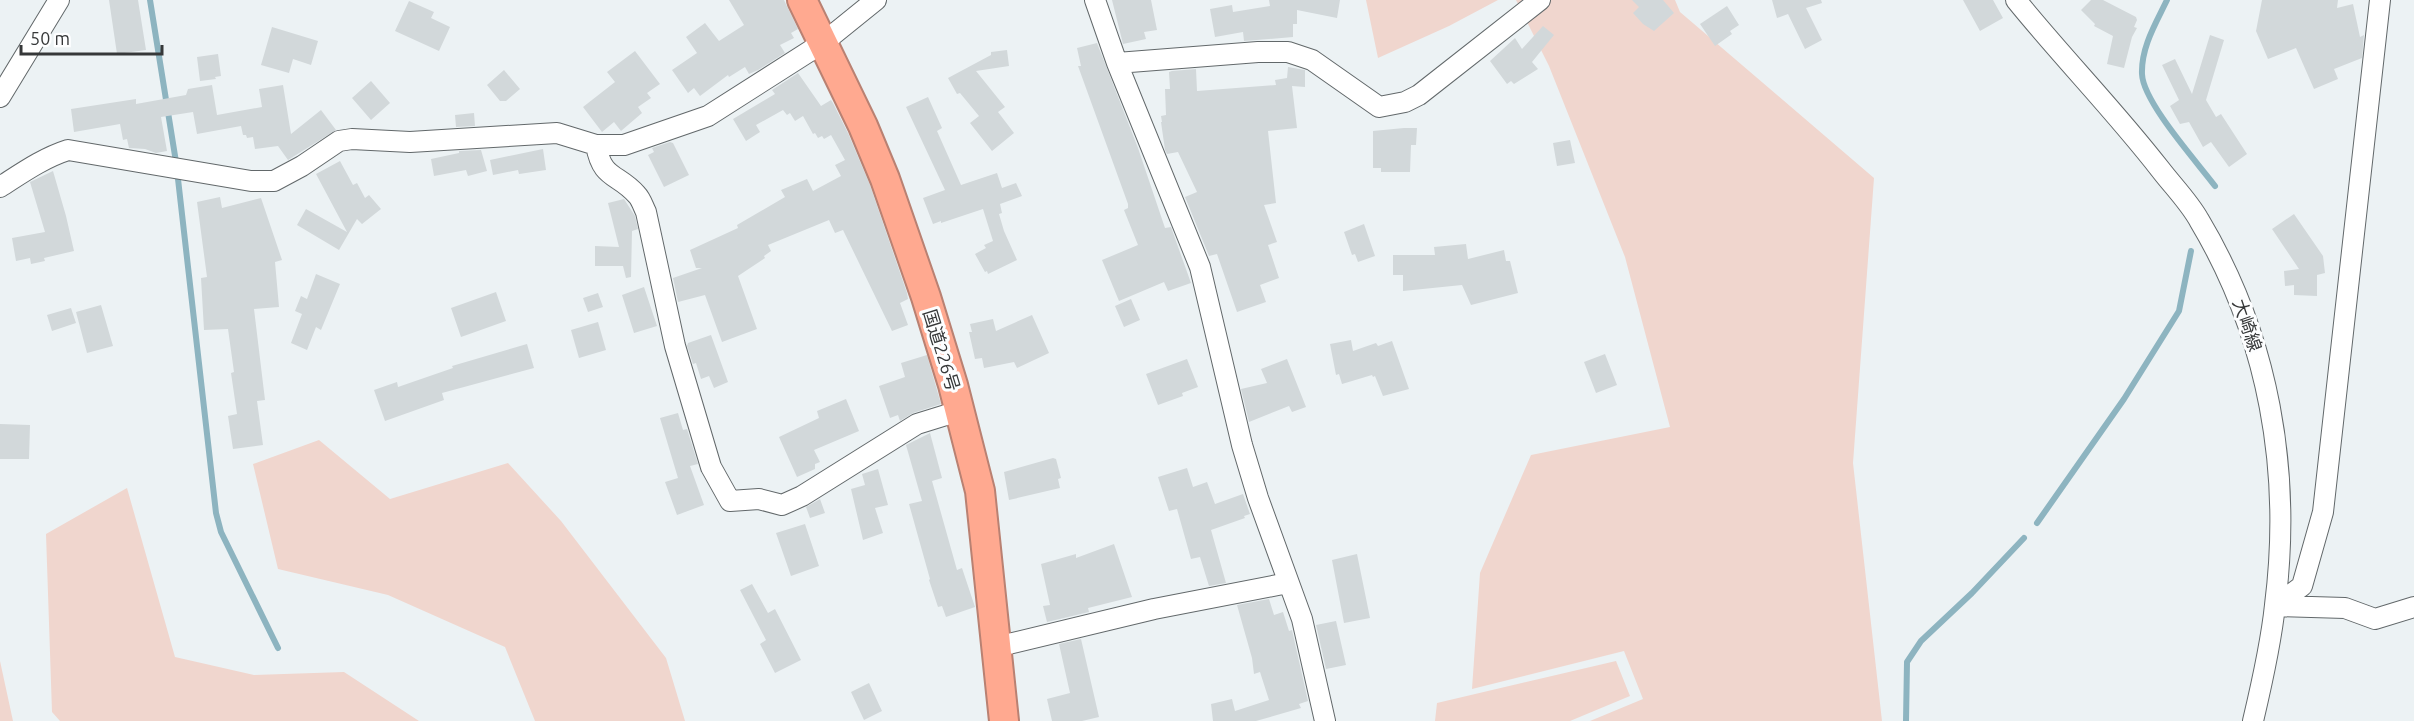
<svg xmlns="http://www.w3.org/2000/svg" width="2414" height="721" viewBox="0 0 2414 721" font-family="Ubuntu,'Noto Sans JP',sans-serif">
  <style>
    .green { fill: #f0d6ce }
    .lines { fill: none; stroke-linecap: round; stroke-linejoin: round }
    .stream { stroke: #8db4c0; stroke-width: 6 }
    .building { fill: #d2d8da }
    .minor-casing { stroke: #62686a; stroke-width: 22 }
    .highway-casing { stroke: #b98172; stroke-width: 32 }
    .minor { stroke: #fff; stroke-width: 20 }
    .highway { stroke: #ffa990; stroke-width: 28 }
    .labels { text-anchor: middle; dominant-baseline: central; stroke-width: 6; stroke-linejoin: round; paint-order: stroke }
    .street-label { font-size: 18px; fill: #363839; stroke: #fdfeff }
  </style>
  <rect width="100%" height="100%" fill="#ecf2f4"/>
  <path class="green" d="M1366 0H1498L1449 26 1378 58Z
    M1516 0H1675L1680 12 1874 178 1853 463 1882 721H1590L1643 699 1624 651 1472 689 1480 573 1531 455 1670 427 1625 257 1549 66Z
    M319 440 390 499 508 463 561 521 666 658 685 721H535L505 647 388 595 278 569 253 464Z
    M127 488 175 657 254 675 344 672 419 721H60L52 712 46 534Z
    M0 661 13 721H0Z
    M1616 661 1630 696 1570 721H1435L1437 703Z"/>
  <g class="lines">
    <path class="stream" d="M150 0 176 162
      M2167 0C2156 23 2141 47 2142 74 2143 102 2197 162 2215 186
      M178 179 216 513 221 532 278 648
      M2037 523 2124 399 2179 311 2191 251
      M1906 721 1907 662 1921 641 1972 593 2024 538"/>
  </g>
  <path class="building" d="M109 0H138L146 50 117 54Z
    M729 0H784L798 29 791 33 794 38 780 45 785 53 758 70 749 74 745 67 729 77 728 75 700 96 694 88 688 93 672 70 697 53 686 37 705 23 719 41 744 25Z
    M1112 0H1151L1157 30 1144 32 1146 39 1123 44Z
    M1269 0H1340L1337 18 1297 10V24H1293V37L1244 41 1243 32 1215 37 1210 9 1232 5 1233 12 1270 6Z
    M1632 0H1663L1674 13 1654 31 1643 24 1633 13 1639 7Z
    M1772 0H1821L1822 3 1806 8 1822 40 1805 49 1788 14 1777 18Z
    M1963 0H1993L2003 18 1980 31Z
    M2091 0H2103L2136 17 2137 20 2134 27 2137 28 2132 37 2124 68 2107 64 2113 36 2094 26 2095 24 2081 10Z
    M2262 0H2338L2337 8 2353 4 2360 37 2364 35 2362 58 2334 69 2338 79 2314 89 2296 48 2268 59 2256 31Z
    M409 1 434 12 431 18 450 27 439 51 395 31Z
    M1727 6 1739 25 1730 31 1732 34 1715 46 1700 24Z
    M1543 26 1554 35 1532 62 1538 69 1514 84 1511 81 1507 84 1490 61 1515 38 1522 49Z
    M272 27 318 41 311 65 293 59 289 73 261 65Z
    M2210 35 2224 40 2206 100 2216 117 2221 114 2247 154 2229 167 2211 142 2203 147 2189 122 2180 124 2170 106 2179 100 2162 65 2175 59 2192 94Z
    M1097 43 1138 148 1165 228 1171 227 1191 283 1168 291 1164 282 1119 301 1102 260 1138 245 1124 210 1128 208V204L1078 66H1081L1077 48Z
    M1007 50 1009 66 976 71 1005 107 998 112 1014 133 992 151 970 123 979 116 960 93 957 94 948 78 991 55V52Z
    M635 51 660 84 647 93 651 98 638 107 642 113 621 131 614 122 602 132 583 107 615 82 607 72Z
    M218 54 221 76 215 77 216 79 200 81 197 57Z
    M1288 67 1305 70V87L1292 86 1297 128 1268 131 1276 203 1264 205 1277 242 1268 245 1279 278 1260 285 1266 302 1237 312 1217 254 1209 256 1185 197 1197 192 1178 152 1167 154 1165 150 1161 122H1162L1161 116 1166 115 1165 89H1170L1169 72 1172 71 1196 69 1197 91 1276 85 1275 80 1287 78Z
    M504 70 520 89 506 101H500L487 85Z
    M798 73 821 106 831 100 833 103 848 133 870 185 907 293 908 299 900 303 908 325 892 331 843 230 835 233 829 220 768 245 771 251 764 256 765 258 738 276 757 329 722 342 705 295 678 302 673 278 702 268H696L690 250 738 228 737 225 785 197 781 190 807 179 813 191 841 176 835 165 845 160 831 135 824 139 822 136 818 138 815 133 813 134 803 116 795 121 790 113 787 115 783 110 756 125 760 132 746 141 733 119 775 94 772 90Z
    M371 81 390 103 371 120 352 98Z
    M212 85 217 115 262 107 259 89 283 85 291 134 321 110 336 130 288 160 278 146 255 149 253 137 247 138 246 135H243L241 126 197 134 193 112 161 117 167 151 156 153 145 149 129 148 127 139 123 140 120 124 74 132 71 109 136 99V104L186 95 188 89Z
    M928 97 942 128 937 131 961 185 997 173 1002 188 1016 183 1022 196 1000 204 1002 213 999 214 1004 231 1017 260 988 274 987 271 985 272 975 254 986 248 984 245 993 241 983 209 941 223V221L933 224 923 198 945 190 906 107Z
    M474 113 475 126 456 127 455 115Z
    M1404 128H1417L1416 145H1411L1410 172H1381V168H1373V131Z
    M1570 140 1575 163 1557 166 1553 143Z
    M670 142 673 143 689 175 664 187 648 155 654 152 652 148Z
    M543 149 546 170 519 174 518 170 493 175 490 160Z
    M481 150 487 171 468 176 466 170 434 176 431 159 459 153V151Z
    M340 161 353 185 357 183 365 198 369 195 381 209 362 224 357 219 339 250 297 225 306 209 347 232 316 174Z
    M53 171 66 216 74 251 44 258 45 261 31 264 30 258 16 261 12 238 45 232 30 182Z
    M220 197 222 208 261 198 282 260 275 262 279 307 254 309 265 400 257 401 263 445 233 449 228 416 237 414 231 373 234 372 228 329 204 330 201 278 207 277 197 202Z
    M624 199 635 216 638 229 632 231 631 277 626 278 623 266H595V246L619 247 608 203Z
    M2294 214 2323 256 2325 273 2317 275V296L2294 295V285L2285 286 2284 271 2299 269 2272 229Z
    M1364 224 1375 256 1358 262 1355 254 1352 255 1344 232Z
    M1466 244 1468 259 1504 250 1506 261H1510L1518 293 1471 305 1462 285 1403 291V275H1393V255H1435L1434 247Z
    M316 274 340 284 321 330 316 327 307 350 291 343 302 314 295 311 301 296 307 299Z
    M644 287 657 326 634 333 622 295Z
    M496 292 506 321 461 337 451 308Z
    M598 293 603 307 588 312 583 298Z
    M1131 299 1140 320 1124 327 1115 306Z
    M101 305 113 346 87 353 76 312Z
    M71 308 76 323 52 331 47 315Z
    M1032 315 1049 353 1017 368 1014 362 984 368 982 358 975 359 969 332H972L970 324 993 319 996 331Z
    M598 322 606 350 579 358 571 330Z
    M711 335 728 382 714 388 709 376 701 379 696 363 693 364 687 346 688 343Z
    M1351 340 1353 351 1376 343 1378 346 1392 341 1409 389 1383 396 1375 376 1373 377 1372 375 1342 384 1339 374 1336 375 1330 344Z
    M527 344 534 368 442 393 444 400 385 421 374 390 397 382 398 387 453 368 452 366Z
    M1605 354 1617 385 1596 393 1584 362Z
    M927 355 941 404 913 413 900 421 898 415 890 418 879 386 905 377 901 363Z
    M1187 359 1198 387 1182 393 1183 396 1158 405 1146 374Z
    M1287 359 1306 407 1292 412 1289 406 1249 422 1241 389 1267 383 1261 369Z
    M846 399 859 431 814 450 820 462 815 464V469L797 477 779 437 819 418 817 411Z
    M678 413 683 430 687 429 698 464 690 466 704 505 677 515 665 482 678 478 660 418Z
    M0 424 30 425 29 459H0Z
    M930 433 942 478 932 481 957 570 962 568 975 607 946 617 942 606 938 607 929 580 930 579 909 504 922 501 906 445Z
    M1053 458 1056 459 1061 478 1058 479 1060 488 1009 500 1004 472Z
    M1187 468 1193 487 1207 482 1215 504 1243 494 1250 514 1244 516 1245 518 1211 530 1226 583 1209 586 1200 557 1191 559 1177 509 1169 511 1158 477Z
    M878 469 888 505 875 508 883 533 863 540 851 489 865 485 862 474Z
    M820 499 825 513 810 518 806 507Z
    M805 524 819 566 791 576 776 533Z
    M1114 544 1132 597 1088 608 1089 612 1047 622 1043 606 1050 605 1041 564 1076 554V558Z
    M1357 554 1370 618 1344 623 1332 560Z
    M752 584 768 613 775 609 801 660 775 673 760 644 766 640 740 590Z
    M1269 599 1274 615 1283 612 1289 631 1292 630 1308 701 1299 704 1301 708 1256 721H1213L1211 704 1232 699 1235 711 1269 700 1260 672 1254 674 1252 658 1237 605Z
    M1336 621 1346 665 1326 669 1316 625Z
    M1081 639 1099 717 1082 721H1052L1047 699 1070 693 1059 644Z
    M869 683 882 711 864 720 851 692Z"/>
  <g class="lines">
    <defs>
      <path id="minor" d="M1095 0 1117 63 1200 267 1242 445 1258 498 1302 619 1325 721
        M2016 0C2063 58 2115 111 2160 169 2173 186 2189 202 2199 220 2269 337 2292 471 2275 605 2271 644 2262 683 2253 721
        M1117 63 1258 52H1288L1312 60 1379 107 1405 102 1419 95 1540 0
        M0 97 59 0
        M596 145C602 180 618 173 637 195 641 199 643 206 646 212L675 346 711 467 730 501 759 499 782 505 802 496 917 424 959 411
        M0 187C22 173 43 158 68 150L251 181H274L302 166 339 141 352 139 410 142 557 133 596 145H624L708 116 824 42 876 0
        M2275 606 2302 586 2323 512 2380 0
        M2275 606 2345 608 2375 619 2414 607
        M996 647 1154 609 1288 583"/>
      <path id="highway" d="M802 0 863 126 885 179 926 297 953 385 980 491 1004 721"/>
    </defs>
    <use href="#minor" class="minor-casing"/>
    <use href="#highway" class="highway-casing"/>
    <use href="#minor" class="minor"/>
    <use href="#highway" class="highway"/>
  </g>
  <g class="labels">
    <g class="street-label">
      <text transform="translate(2248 325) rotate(71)">大崎線</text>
      <text transform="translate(942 350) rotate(73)">国道226号</text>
    </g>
  </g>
  <path d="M21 45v9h141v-9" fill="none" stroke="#363839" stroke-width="3"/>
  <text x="30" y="45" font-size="18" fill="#363839" stroke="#fdfeff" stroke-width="4.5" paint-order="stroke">50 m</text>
</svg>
